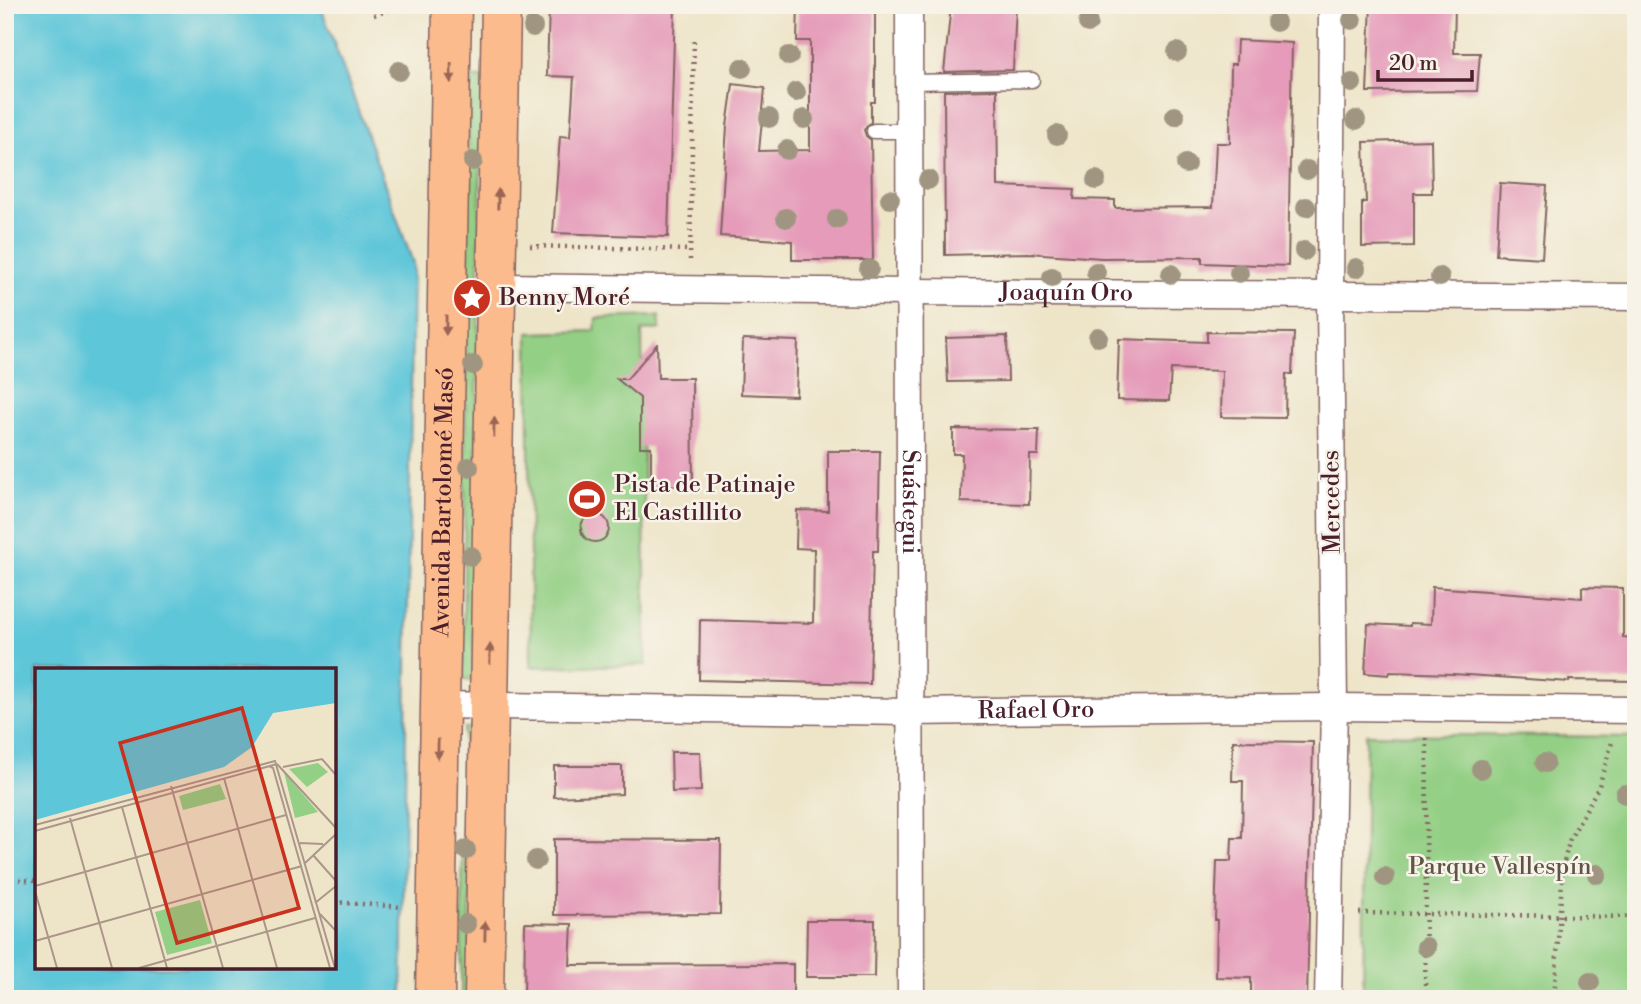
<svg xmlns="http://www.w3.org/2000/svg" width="1641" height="1004" viewBox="0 0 1641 1004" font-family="'Libre Bodoni',serif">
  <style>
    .green { fill: #93cf84; stroke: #6e7758; stroke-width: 2 }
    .water { fill: #5dc6d9; stroke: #547282; stroke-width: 2; fill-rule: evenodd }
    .building { fill: #e59bb9 }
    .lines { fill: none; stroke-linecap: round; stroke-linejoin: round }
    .service-casing { stroke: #836462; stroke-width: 17 }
    .minor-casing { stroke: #836462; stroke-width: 29 }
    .primary-casing { stroke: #836462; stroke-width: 41 }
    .path { stroke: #836462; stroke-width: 4.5; stroke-dasharray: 2 5; stroke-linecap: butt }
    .service { stroke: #fff; stroke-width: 14 }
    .minor { stroke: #fff; stroke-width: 26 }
    .primary { stroke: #fbbb8c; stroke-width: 38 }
    .tree { fill: #a09581 }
    .oneway { fill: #9a6557 }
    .labels { text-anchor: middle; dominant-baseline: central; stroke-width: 5; stroke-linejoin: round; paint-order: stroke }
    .street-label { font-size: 24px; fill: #4a1f2b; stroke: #f7f3e8 }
    .poi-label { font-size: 24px; fill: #4a1f2b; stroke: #f7f3e8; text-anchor: start }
    .park-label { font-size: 24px; fill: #605446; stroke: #f7f3e8 }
    .inset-road { fill: none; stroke: #ac968a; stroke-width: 2 }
    .view { fill: #c8321e; fill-opacity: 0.15; stroke: #c8321e; stroke-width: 3.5 }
    .inset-edge { fill: none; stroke: #4a1f2b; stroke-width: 3.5 }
  </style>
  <rect width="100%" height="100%" fill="#f7f3e8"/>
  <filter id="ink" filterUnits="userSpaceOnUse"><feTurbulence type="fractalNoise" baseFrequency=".0143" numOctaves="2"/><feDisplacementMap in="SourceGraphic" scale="14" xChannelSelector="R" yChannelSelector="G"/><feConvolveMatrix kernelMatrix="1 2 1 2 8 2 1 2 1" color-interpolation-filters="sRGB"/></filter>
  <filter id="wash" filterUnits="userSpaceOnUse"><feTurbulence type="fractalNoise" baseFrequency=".00686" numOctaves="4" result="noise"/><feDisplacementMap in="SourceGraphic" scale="28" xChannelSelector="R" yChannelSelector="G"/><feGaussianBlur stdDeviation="1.57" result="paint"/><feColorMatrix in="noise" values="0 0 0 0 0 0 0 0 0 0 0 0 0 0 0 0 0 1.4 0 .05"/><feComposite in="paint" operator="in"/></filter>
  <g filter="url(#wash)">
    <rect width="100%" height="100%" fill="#eee5c9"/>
    <path class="green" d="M469 78H482L473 680 463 679Z
      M659 316 660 329 642 331 646 665 531 667 528 333 595 331 596 318Z
      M464 728H472L469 999H461Z
      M1366 734 1636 737V999H1363Z"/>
    <path class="water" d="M5 5H319L321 7 413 263 402 999H5ZM37 670H334V967H37Z"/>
    <g id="blocks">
      <path class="building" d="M549 5H675L668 237 553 233 560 136 570 137 574 77 547 76Z
        M798 5 875 7V102H871V122L864 130 866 136 871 140 873 260H792V241L720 236 727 126 733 84 765 88 759 151 810 150V41H797Z
        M951 5H1016L1013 70 944 72Z
        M1371 5H1455L1454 53H1480L1477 91 1367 92Z
        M1237 40 1292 43 1288 266 1202 263V257L1102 258 1028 253 945 255 944 91 997 90 998 186 1075 189 1074 199 1115 200V208L1213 207 1216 143H1230L1231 64H1236Z
        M1431 140 1432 193H1414V246L1362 247V202H1366L1364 142Z
        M1500 183 1547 186 1542 258 1496 255Z
        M1207 332 1294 333 1292 374H1286L1285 418 1221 417 1222 371 1171 369 1169 401 1117 400 1119 339 1207 342Z
        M1007 336 1008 381 948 382 946 338Z
        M743 339 798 341 796 396 741 394Z
        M657 344 658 378H692L693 485 651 486V447H640V398L617 379H627Z
        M953 429 1039 430 1038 455H1030L1029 504 961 502 962 454H953Z
        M828 451H880L878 551H873L870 684 699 680 700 620 813 623 814 549 796 548 797 510 828 511Z
        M581 528a14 14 0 1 1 28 0a14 14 0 1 1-28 0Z
        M1432 587 1582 598V587L1623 588V637L1636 638V681L1569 680V682L1453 674 1390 672 1389 675 1365 673 1368 624 1410 626V623L1431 624Z
        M1233 741 1313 742 1307 999H1251V978L1216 977 1217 920H1215L1217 861H1231L1232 838H1242L1243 781H1232Z
        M671 752H700L701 791 672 792Z
        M554 766H622V794L554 797Z
        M554 839 721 840 720 914 554 915Z
        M807 920H875L874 977H806Z
        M525 923 572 924 570 965 793 964V999H524Z"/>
    </g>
  </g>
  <g filter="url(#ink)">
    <use href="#blocks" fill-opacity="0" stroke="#836462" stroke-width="2"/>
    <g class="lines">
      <defs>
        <path id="service" d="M910 82 1032 80
          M874 131H909"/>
        <g id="minor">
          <path id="s1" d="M909 5 911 999"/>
          <path id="s2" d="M496 287 908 292 1636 297"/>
          <path id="s3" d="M438 705 909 712 1334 707 1636 710"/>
          <path d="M1328 999 1334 707 1330 295 1332 5"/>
        </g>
        <g id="primary">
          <path id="s4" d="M435 999 452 5"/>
          <path d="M484 999 501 5"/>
        </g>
      </defs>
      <use href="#service" class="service-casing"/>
      <use href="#minor" class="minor-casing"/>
      <use href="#primary" class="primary-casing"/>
      <path class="path" d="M374 15 405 5
        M530 246 690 250
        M690 260 694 36
        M5 879 37 881
        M334 902 402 907
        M1359 913 1636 917
        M1425 999 1427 737
        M1548 999 1555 985 1563 865 1570 839 1599 786 1613 739
        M1630 999 1636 968"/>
      <use href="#service" class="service"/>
      <use href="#minor" class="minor"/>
      <use href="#primary" class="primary"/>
    </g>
    <g class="tree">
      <circle cx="1352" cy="20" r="10"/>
      <circle cx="1276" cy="22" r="10"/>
      <circle cx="1088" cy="23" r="10"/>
      <circle cx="533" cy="27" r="10"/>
      <circle cx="1177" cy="52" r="10"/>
      <circle cx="789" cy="56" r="10"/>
      <circle cx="742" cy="68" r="10"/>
      <circle cx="399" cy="71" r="10"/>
      <circle cx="1352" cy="83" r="10"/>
      <circle cx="796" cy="92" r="10"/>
      <circle cx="1175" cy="116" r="10"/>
      <circle cx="769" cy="118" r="10"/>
      <circle cx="804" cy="119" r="10"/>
      <circle cx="1356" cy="120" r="10"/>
      <circle cx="1057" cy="135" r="10"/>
      <circle cx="787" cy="150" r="10"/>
      <circle cx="473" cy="161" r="10"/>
      <circle cx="1186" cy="164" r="10"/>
      <circle cx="1307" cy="170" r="10"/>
      <circle cx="928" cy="180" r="10"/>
      <circle cx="1096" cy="180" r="10"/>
      <circle cx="890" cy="199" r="10"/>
      <circle cx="1306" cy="207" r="10"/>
      <circle cx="786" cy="218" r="10"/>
      <circle cx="837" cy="219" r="10"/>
      <circle cx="1304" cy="251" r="10"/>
      <circle cx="1356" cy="268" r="10"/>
      <circle cx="869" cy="269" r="10"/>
      <circle cx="1096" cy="272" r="10"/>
      <circle cx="1239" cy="273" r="10"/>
      <circle cx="1171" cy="274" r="10"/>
      <circle cx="1052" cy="277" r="10"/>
      <circle cx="1440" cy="277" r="10"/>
      <circle cx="1098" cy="337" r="10"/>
      <circle cx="473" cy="365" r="10"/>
      <circle cx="469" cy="467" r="10"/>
      <circle cx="471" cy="556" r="10"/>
      <circle cx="1545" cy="763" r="10"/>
      <circle cx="1481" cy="769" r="10"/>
      <circle cx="1625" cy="794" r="10"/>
      <circle cx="466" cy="850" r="10"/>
      <circle cx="536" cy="860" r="10"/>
      <circle cx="1597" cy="874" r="10"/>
      <circle cx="1385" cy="877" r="10"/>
      <circle cx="466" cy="924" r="10"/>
      <circle cx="1426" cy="947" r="10"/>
      <circle cx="1590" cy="982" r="10"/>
    </g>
    <defs><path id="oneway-solid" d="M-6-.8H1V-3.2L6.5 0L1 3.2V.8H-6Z" transform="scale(1.75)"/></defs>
    <g class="oneway">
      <use href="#oneway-solid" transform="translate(451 73) rotate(91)"/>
      <use href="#oneway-solid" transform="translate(498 199) rotate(-89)"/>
      <use href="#oneway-solid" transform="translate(446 325) rotate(91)"/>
      <use href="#oneway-solid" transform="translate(494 427) rotate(-89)"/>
      <use href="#oneway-solid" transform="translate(490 654) rotate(-89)"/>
      <use href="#oneway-solid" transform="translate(438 749) rotate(91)"/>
      <use href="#oneway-solid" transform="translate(485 931) rotate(-89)"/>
    </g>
  </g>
  <defs>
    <symbol id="sight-disc" viewBox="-11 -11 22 22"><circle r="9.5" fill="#c8321e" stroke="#f7f3e8"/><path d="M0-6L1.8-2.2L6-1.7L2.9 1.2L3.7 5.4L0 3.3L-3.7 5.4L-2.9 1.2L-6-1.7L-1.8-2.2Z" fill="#fff"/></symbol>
    <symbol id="stadium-disc" viewBox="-11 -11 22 22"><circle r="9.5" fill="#c8321e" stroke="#f7f3e8"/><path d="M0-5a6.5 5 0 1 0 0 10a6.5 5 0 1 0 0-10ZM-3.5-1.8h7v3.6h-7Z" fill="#fff"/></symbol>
  </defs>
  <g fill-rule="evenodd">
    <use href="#sight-disc" x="450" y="276" width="44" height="44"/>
    <use href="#stadium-disc" x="565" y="477" width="44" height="44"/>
  </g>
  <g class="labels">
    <g class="street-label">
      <text stroke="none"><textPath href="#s2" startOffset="570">Joaquín Oro</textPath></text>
      <text stroke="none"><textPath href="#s4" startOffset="497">Avenida Bartolomé Masó</textPath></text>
      <text stroke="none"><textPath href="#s1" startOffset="497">Suástegui</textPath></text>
      <text transform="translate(1332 502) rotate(-91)">Mercedes</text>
      <text stroke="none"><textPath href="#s3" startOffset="598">Rafael Oro</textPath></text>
    </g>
    <g class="poi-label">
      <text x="499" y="298">Benny Moré</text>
      <text x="614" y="485">Pista de Patinaje<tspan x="614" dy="28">El Castillito</tspan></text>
    </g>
    <g class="park-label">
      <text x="1500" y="867">Parque Vallespín</text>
    </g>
  </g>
  <g transform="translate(35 668)">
    <rect width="301" height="301" fill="#eee5c9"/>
    <path d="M283 95 293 104 272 119 254 101ZM249 104 283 144 260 150ZM185 116 191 131 148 142 144 128ZM165 232 177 275 132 287 120 244Z" fill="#93cf84"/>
    <path d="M0 1H301V35L238 45 217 79 189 99 0 152Z" fill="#5dc6d9"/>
    <path class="inset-road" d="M242 96 301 160M234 98 238 100 295 300M248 99 287 91 301 107M189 110 242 300M136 118 188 300M87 139 132 300M35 150 77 300M0 157 240 93 300 300M0 163 242 96M265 175 288 176M278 187 301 213M269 196 301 166M0 218 251 147M0 223 22 300M280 235 301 218M285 246 301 263M0 273 267 198M104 300 280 250"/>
    <path class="view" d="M207 40 264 240 142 275 85 75Z"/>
    <rect width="301" height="301" class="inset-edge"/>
  </g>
  <rect width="1641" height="1004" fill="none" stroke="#f7f3e8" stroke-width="28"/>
  <path d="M1378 70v10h94v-10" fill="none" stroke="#4a1f2b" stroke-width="3.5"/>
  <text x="1389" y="70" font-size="21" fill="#4a1f2b" stroke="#f7f3e8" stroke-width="5" paint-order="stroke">20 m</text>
</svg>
